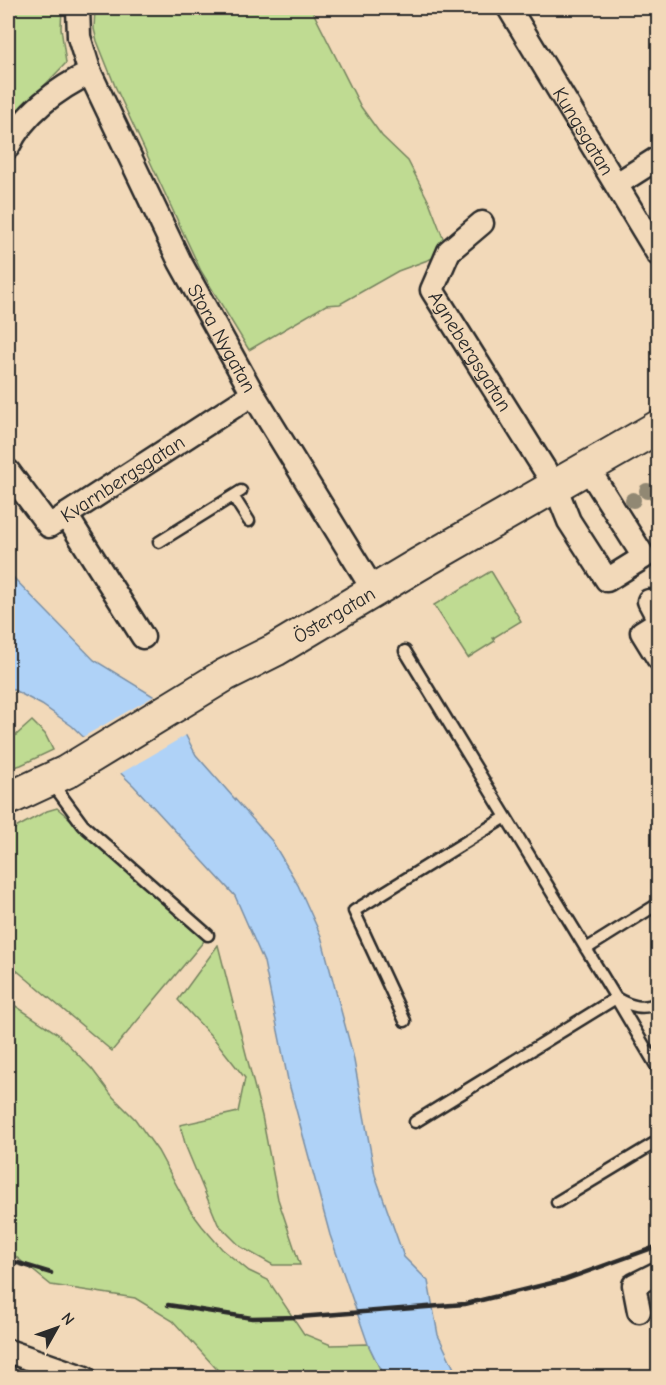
<svg xmlns="http://www.w3.org/2000/svg" width="666" height="1385" viewBox="0 0 666 1385" font-family="'Comic Neue',sans-serif">
  <style>
    .green { fill: #bfdb92; stroke: #75835e; stroke-width: 1.5 }
    .water { fill: #afd2f7; stroke: #7a8fa5; stroke-width: 1.5 }
    .pier { fill: #f2d9b9 }
    .lines { fill: none; stroke-linecap: round; stroke-linejoin: round }
    .lane-casing { stroke: #2b2b2b; stroke-width: 15 }
    .street-casing { stroke: #2b2b2b; stroke-width: 27 }
    .secondary-casing { stroke: #2b2b2b; stroke-width: 36 }
    .lane { stroke: #f2d9b9; stroke-width: 10 }
    .street { stroke: #f2d9b9; stroke-width: 22 }
    .secondary { stroke: #f2d9b9; stroke-width: 32 }
    .rail { stroke: #2b2b2b; stroke-width: 4.5 }
    .tree { fill: #918873 }
    .labels { text-anchor: middle; dominant-baseline: central; stroke-width: 4.5; stroke-linejoin: round; paint-order: stroke }
    .street-label { font-size: 20px; fill: #2b2b2b; stroke: #f2d9b9 }
  </style>
  <rect width="100%" height="100%" fill="#f2d9b9"/>
  <filter id="ink" filterUnits="userSpaceOnUse"><feTurbulence type="fractalNoise" baseFrequency=".0167" numOctaves="2"/><feDisplacementMap in="SourceGraphic" scale="12" xChannelSelector="R" yChannelSelector="G"/><feConvolveMatrix kernelMatrix="1 2 1 2 8 2 1 2 1" color-interpolation-filters="sRGB"/></filter>
  <g filter="url(#ink)">
    <path class="green" d="M8 8H62L61 28 66 63 43 87 32 106 8 135Z
      M95 8H311L361 107 382 136 408 161 430 204 445 243 433 258 398 271 340 304 326 305 249 350 201 271 115 86 97 41 94 29Z
      M491 571 521 621 493 638 495 641 468 658 434 605Z
      M32 721 45 734 53 750 21 765 8 769V737H14Z
      M57 808 209 935 112 1051 8 963V832L47 811Z
      M218 945 262 1116 278 1199 300 1265H273L241 1247 218 1224 186 1147 180 1125 238 1112 245 1078 215 1040 178 1000Z
      M8 1001 58 1034 92 1069 113 1097 135 1119 158 1151 190 1210 202 1226 222 1249 249 1271 268 1280 304 1334 331 1345 368 1344 384 1377H224L173 1321 135 1298 51 1285 10 1252 13 1206 8 1201Z"/>
    <path class="water" d="M8 572 94 660 171 707 196 755 272 841 298 885 321 936 353 1055 375 1175 404 1257 428 1281 438 1335 458 1377H384L368 1344 330 1235 288 1080 264 962 235 896 134 786 72 726 42 705 8 687Z"/>
    <path class="pier" d="M156 695 173 705 188 734 118 775 81 738Z"/>
    <g class="lines">
      <defs>
        <path id="lane" d="M233 496 249 521
          M159 542 241 491
          M405 651 616 998C630 1006 644 1011 658 1002
          M52 783 83 825 208 935
          M586 949 658 904
          M405 1021 354 911 506 817
          M415 1122 616 998 658 1069
          M557 1202 658 1141"/>
        <g id="street">
          <path id="s1" d="M78 8 79 37 90 73 180 262 253 394 374 591"/>
          <path id="s2" d="M509 8 658 254"/>
          <path d="M8 147C23 114 58 88 90 73"/>
          <path d="M617 184 658 158"/>
          <path id="s3" d="M482 223 449 251 432 290 555 486 569 521 607 580 644 557 587 467"/>
          <path id="s4" d="M8 471 49 526 253 394"/>
          <path d="M66 515 143 637"/>
          <path d="M649 601 658 618"/>
          <path d="M658 622 642 632 658 658"/>
          <path d="M639 1311 634 1285 658 1273"/>
          <path d="M8 1351 85 1378"/>
        </g>
        <g id="secondary">
          <path id="s5" d="M8 799 66 772 225 675 275 650 419 564 658 427"/>
        </g>
      </defs>
      <use href="#lane" class="lane-casing"/>
      <use href="#street" class="street-casing"/>
      <use href="#secondary" class="secondary-casing"/>
      <use href="#lane" class="lane"/>
      <use href="#street" class="street"/>
      <use href="#secondary" class="secondary"/>
      <path class="rail" d="M8 1260 51 1273
        M168 1305 252 1318 299 1317 465 1304 564 1280 658 1246"/>
    </g>
    <g class="tree">
      <circle cx="647" cy="491" r="8"/>
      <circle cx="633" cy="500" r="8"/>
    </g>
  </g>
  <g class="labels">
    <g class="street-label">
      <text stroke="none"><textPath href="#s2" startOffset="144">Kungsgatan</textPath></text>
      <text stroke="none"><textPath href="#s1" startOffset="363">Stora Nygatan</textPath></text>
      <text stroke="none"><textPath href="#s3" startOffset="158">Agnebergsgatan</textPath></text>
      <text stroke="none"><textPath href="#s4" startOffset="156">Kvarnbergsgatan</textPath></text>
      <text stroke="none"><textPath href="#s5" startOffset="375">Östergatan</textPath></text>
    </g>
  </g>
  <rect width="666" height="1385" fill="none" stroke="#f2d9b9" stroke-width="30"/>
  <rect x="15" y="15" width="636" height="1355" fill="none" stroke="#2b2b2b" stroke-width="2" filter="url(#ink)"/>
  <g transform="translate(57 1328) rotate(50)" stroke="#f2d9b9" stroke-width="4.5" paint-order="stroke">
  <path d="M0-4.5L10 22L0 15L-10 22Z" fill="#2b2b2b"/>
  <text y="-9" font-size="16" font-weight="bold" text-anchor="middle" fill="#2b2b2b">N</text>
  </g>
</svg>
